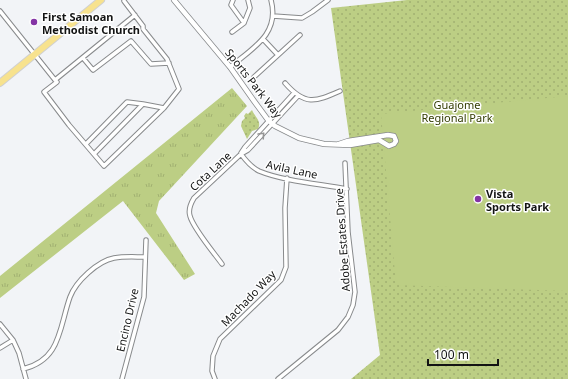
<svg xmlns="http://www.w3.org/2000/svg" width="568" height="379" viewBox="0 0 568 379" font-family="'Noto Sans',sans-serif">
  <style>
    .grass { fill: url(#grass-tufts) }
    .park { fill: url(#park-dots) }
    .pitch { fill: #bcce84 }
    .lines { fill: none; stroke-linecap: round; stroke-linejoin: round }
    .minor-casing { stroke: #888a8c; stroke-width: 5.5 }
    .tertiary-casing { stroke: #888a8c; stroke-width: 6 }
    .primary-casing { stroke: #d0d0d0; stroke-width: 8 }
    .minor { stroke: #fff; stroke-width: 3.5 }
    .tertiary { stroke: #fff; stroke-width: 4.5 }
    .primary { stroke: #f7e28e; stroke-width: 6 }
    .oneway { stroke: #959595 }
    .poi-dot { fill: #8434a5; stroke: #fff; stroke-width: 1.5 }
    .labels { text-anchor: middle; dominant-baseline: central; stroke-width: 3; stroke-linejoin: round; paint-order: stroke }
    .poi-label { font-size: 11px; font-weight: bold; fill: #131414; stroke: #fff; text-anchor: start }
    .street-label { font-size: 11px; fill: #131414; stroke: #fff }
    .park-label { font-size: 11px; fill: #333d03; stroke: #fff }
  </style>
  <defs>
    <pattern id="grass-tufts" width="24" height="20" patternUnits="userSpaceOnUse"><rect width="24" height="20" fill="#bcce84"/><path d="M3 7l-1-3M5 7V3M7 7l1-3M15 17l-1-3M17 17v-4M19 17l1-3" fill="none" stroke="#a1b071"/></pattern>
    <pattern id="park-dots" width="8" height="8" patternUnits="userSpaceOnUse"><rect width="8" height="8" fill="#bcce84"/><path d="M2 2h.1M6 6h.1" fill="none" stroke="#a1b071" stroke-width="1.8" stroke-linecap="round"/></pattern>
  </defs>
  <rect width="100%" height="100%" fill="#f2f4f7"/>
  <path class="grass" d="M232 88 247 106 159 201 156 213 195 274 184 280 123 201 0 298V276Z"/>
  <path class="park" d="M407 0H568V379H351L380 355 331 8Z
    M252 110C255 117 262 121 258 129L252 131 247 139 241 126 242 121 245 118 244 116 246 113 248 114Z"/>
  <path class="pitch" d="M568 96V291L396 285 381 114Z"/>
  <g class="lines">
    <defs>
      <path id="minor" d="M233 0 231 5 244 23
        M124 1 143 26V29L167 59 179 89 164 108 104 166 69 125 44 92 57 82 55 80 135 15
        M0 11 55 80
        M273 16 302 18 312 12 328 0
        M232 32 244 23 250 8 248 0
        M263 39 278 55
        M83 58 93 70 131 41 151 64 169 63
        M230 67C253 48 280 34 271 0
        M254 77 300 35
        M285 83C305 106 315 102 340 91
        M86 144 127 102 143 104
        M241 153 245 147 294 93
        M94 154 143 104 164 108
        M241 154C246 161 251 167 259 171 283 181 320 184 347 189
        M222 264C214 253 193 228 190 216 188 210 191 203 194 198L241 154 248 150 298 96
        M0 324 13 340 19 353 26 379
        M0 348 13 340
        M23 369C61 360 59 328 70 297 76 281 98 261 114 258 125 256 135 257 145 257
        M122 379 144 297 146 240
        M215 379 212 371 213 356 220 339 281 280 286 267 285 208 287 178
        M278 379 338 330 348 317 353 305 355 292 348 232 345 163"/>
      <path id="tertiary" d="M174 0 230 67 254 101 268 120 275 126 299 138 324 144 350 145 379 140 389 146 394 144 396 141 394 136 388 135 348 141 339 144"/>
      <path id="primary" d="M0 83 101 0"/>
    </defs>
    <use href="#minor" class="minor-casing"/>
    <use href="#tertiary" class="tertiary-casing"/>
    <use href="#primary" class="primary-casing"/>
    <use href="#minor" class="minor"/>
    <use href="#tertiary" class="tertiary"/>
    <use href="#primary" class="primary"/>
  </g>
  <defs><path id="oneway-chevron" d="M-2-3.5L2.5 0L-2 3.5" fill="none" stroke-width="1.6" stroke-linecap="round" stroke-linejoin="round"/></defs>
  <use class="oneway" href="#oneway-chevron" transform="translate(262 135) rotate(-47)"/>
  <g class="poi-dot">
    <circle cx="34" cy="22" r="4"/>
    <circle cx="478" cy="199" r="4"/>
  </g>
  <g class="labels">
    <g class="poi-label">
      <text x="42" y="16">First Samoan<tspan x="42" dy="13">Methodist Church</tspan></text>
      <text x="486" y="193">Vista<tspan x="486" dy="13">Sports Park</tspan></text>
    </g>
    <g class="street-label">
      <text transform="translate(254 83) rotate(52)">Sports Park Way</text>
      <text transform="translate(292 169) rotate(12)">Avila Lane</text>
      <text transform="translate(210 171) rotate(-43)">Cota Lane</text>
      <text transform="translate(342 240) rotate(-94)">Adobe Estates Drive</text>
      <text transform="translate(248 298) rotate(-46)">Machado Way</text>
      <text transform="translate(127 320) rotate(-77)">Encino Drive</text>
    </g>
    <g class="park-label">
      <text x="457" y="104">Guajome<tspan x="457" dy="13">Regional Park</tspan></text>
    </g>
  </g>
  <path d="M428 359v6h70v-6" fill="none" stroke="#131414" stroke-width="2"/>
  <text x="434" y="359" font-size="12" fill="#131414" stroke="#ffffff" stroke-width="3" paint-order="stroke">100 m</text>
</svg>
